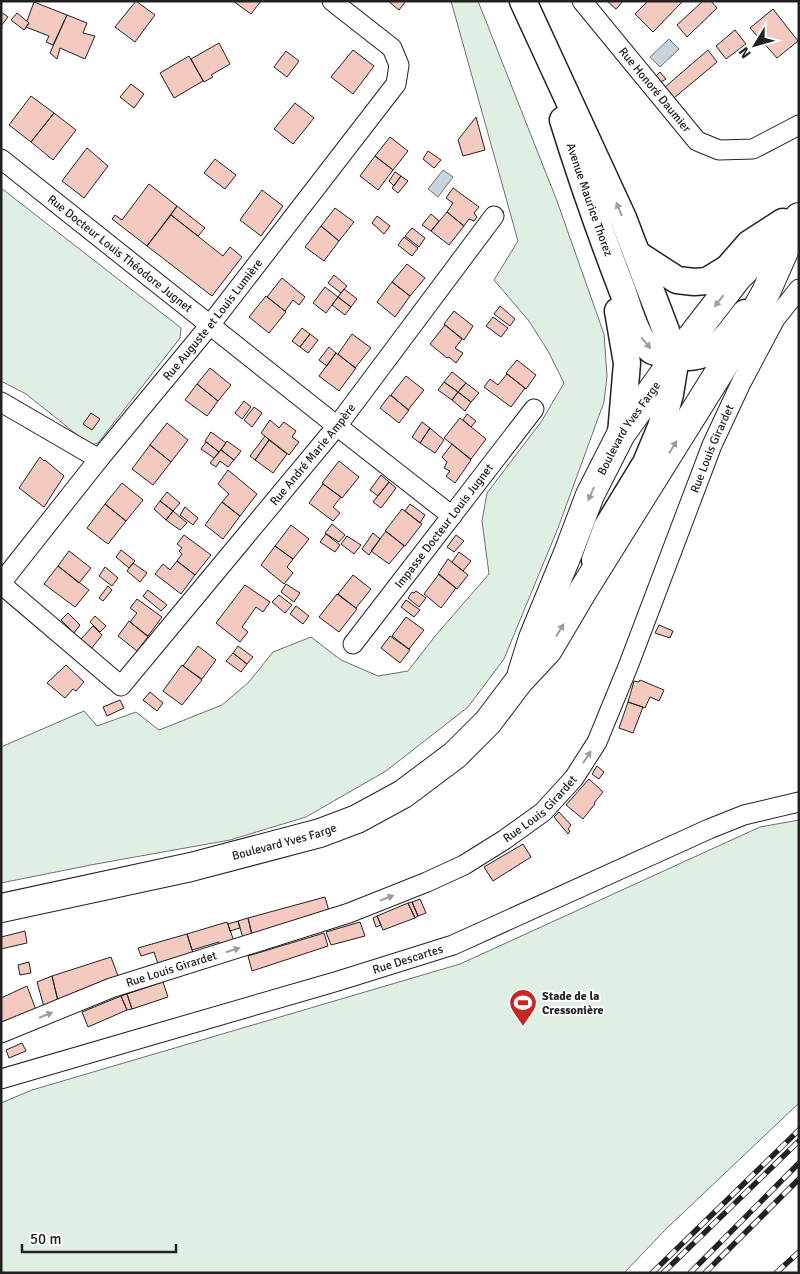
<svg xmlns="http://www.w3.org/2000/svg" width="800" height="1274" viewBox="0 0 800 1274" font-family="Signika,sans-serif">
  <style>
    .green { fill: #e0efe3; stroke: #6f6f6f }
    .water { fill: #c7d3dd; stroke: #6f6f6f }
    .building { fill: #f3c9c0; stroke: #222 }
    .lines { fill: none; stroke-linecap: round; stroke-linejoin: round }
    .street-casing { stroke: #222; stroke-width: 21 }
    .secondary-casing { stroke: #222; stroke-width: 29 }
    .primary-casing { stroke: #222; stroke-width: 30 }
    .street { stroke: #fff; stroke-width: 19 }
    .secondary { stroke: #fff; stroke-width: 26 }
    .primary { stroke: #fff; stroke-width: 28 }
    .rail-casing { stroke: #222; stroke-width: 5.5 }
    .rail { stroke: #fff; stroke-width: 4; stroke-dasharray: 11; stroke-linecap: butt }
    .oneway { fill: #9c9c9c }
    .labels { text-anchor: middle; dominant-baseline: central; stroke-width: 4; stroke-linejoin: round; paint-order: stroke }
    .street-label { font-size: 12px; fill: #222; stroke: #fff }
    .poi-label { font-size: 12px; font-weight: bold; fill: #222; stroke: #fff; text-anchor: start }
  </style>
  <rect width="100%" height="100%" fill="#fff"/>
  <path class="green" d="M451 1H478L557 201 604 334 607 376 604 402 558 528 504 659 468 707 386 771 306 817 230 840 96 864 1 883V747L84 711 97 726 136 712 159 730 222 705 249 682 273 652 311 637 341 660 378 676 408 671 436 635 489 574 482 521 487 493 541 422 564 383 548 351 529 321 494 280 518 241Z
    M1 188 181 328 180 338 98 443 90 445 26 394 1 381Z
    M799 820V1103L665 1230 624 1273H1V1103L32 1090 460 964 760 827Z"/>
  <path class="water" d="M669 39 679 49 660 67 650 57Z
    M443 170 453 177 438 197 428 189Z"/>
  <path class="building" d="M136 1 155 15 135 42 115 27Z
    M233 1H261L251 14Z
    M388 1H406L399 10Z
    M607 1H623L616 9Z
    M648 1H681L682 2 653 32 635 14Z
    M703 1H711L717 8 687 37 677 25Z
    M34 2 67 15 53 45 46 42 49 36 26 27 29 23 27 21Z
    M773 9 798 41 777 58 750 28Z
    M1 12 8 17 1 26Z
    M17 13 29 23 24 30 11 20Z
    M67 15 87 23 83 33 95 36 85 59 60 48 57 59 50 53Z
    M735 30 746 44 726 59 716 46Z
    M219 43 230 64 211 75 213 77 204 82 191 59Z
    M353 50 374 66 353 94 331 77Z
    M708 50 717 62 674 98 665 87Z
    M286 51 299 61 287 77 274 67Z
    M189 56 203 81 174 98 160 73Z
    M660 72 666 79 661 82 656 76Z
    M131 84 144 94 134 108 120 97Z
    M31 96 54 113 31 142 9 125Z
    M295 103 314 118 293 144 274 129Z
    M54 113 76 130 53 160 31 142Z
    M476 117 485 150 463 156 458 140Z
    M390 137 408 151 393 170 375 156Z
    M87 148 108 166 84 198 62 181Z
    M428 151 441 160 434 168 423 159Z
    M375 156 393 170 378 190 360 176Z
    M215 159 236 175 225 189 204 173Z
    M395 172 401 176 394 186 389 181Z
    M401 176 408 181 398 193 392 188Z
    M149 184 177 206 147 246 112 219 115 215 122 220Z
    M453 188 479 207 474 213 477 217 474 221 469 219 464 226 447 212 453 203 446 198Z
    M262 190 283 206 261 236 240 220Z
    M177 206 205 228 198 236 171 215Z
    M335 208 354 222 339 241 321 226Z
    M447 212 464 226 449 245 431 231Z
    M431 214 439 221 431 231 422 225Z
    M171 215 223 256 230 247 242 257 212 296 147 246Z
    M377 216 390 226 384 234 372 223Z
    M321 226 339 241 324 261 305 247Z
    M412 228 425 238 419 247 405 236Z
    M404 237 418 248 412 256 398 245Z
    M407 264 425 278 410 296 392 282Z
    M334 275 347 286 341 293 328 283Z
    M282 278 305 297 299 305 293 300 285 311 267 297Z
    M392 282 410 296 395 317 377 302Z
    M325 287 338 297 326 313 313 303Z
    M344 289 357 299 351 307 338 297Z
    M266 296 286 312 269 333 249 317Z
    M338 297 351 307 345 315 332 305Z
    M500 306 515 319 510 326 494 314Z
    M454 311 473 326 464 340 444 324Z
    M493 317 508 328 501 337 486 326Z
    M445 325 462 339 455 348 463 353 456 363 449 357 447 358 430 344Z
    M302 328 310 334 300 347 292 341Z
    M310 334 318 340 308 353 300 347Z
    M352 334 371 348 355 368 338 354Z
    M329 347 336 353 327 366 319 360Z
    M336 353 356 368 339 391 319 376Z
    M517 360 536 375 526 389 506 373Z
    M210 368 231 385 218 401 197 384Z
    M452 372 466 383 458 392 444 382Z
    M507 374 525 388 511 407 484 387 490 379 498 385Z
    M406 376 424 390 408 410 391 395Z
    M444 382 458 392 452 400 438 390Z
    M466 383 479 393 471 402 458 392Z
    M197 384 218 401 207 416 185 400Z
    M458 392 471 402 465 411 452 400Z
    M390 395 409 410 399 423 380 408Z
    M244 401 251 407 242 419 235 413Z
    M254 407 262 413 252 427 244 420Z
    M91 413 100 419 92 430 83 424Z
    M467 414 476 421 471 427 463 420Z
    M460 418 486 439 471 459 444 438Z
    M270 420 279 428 284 422 296 431 292 437 299 442 289 455 261 433Z
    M422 422 430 428 420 443 412 437Z
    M167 423 188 440 171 462 150 445Z
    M430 428 444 440 435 453 420 443Z
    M211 432 226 443 219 452 205 441Z
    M265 436 269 440 255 460 250 456Z
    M269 440 287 454 273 473 255 460Z
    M227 441 241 451 234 460 221 450Z
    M206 442 219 452 214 458 201 449Z
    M452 444 471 460 455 483 446 476 450 471 444 468 447 462 442 457Z
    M150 445 171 462 153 485 132 469Z
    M221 450 234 460 228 467 220 461 216 467 210 463Z
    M40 457 44 461 45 460 64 476 44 507 19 488Z
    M339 461 359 477 342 498 322 483Z
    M228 470 257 494 240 516 222 502 229 494 218 484Z
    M381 475 389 482 378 496 370 490Z
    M389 482 396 488 381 508 373 502Z
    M122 483 143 500 126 521 105 504Z
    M323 484 341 497 333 507 340 513 333 521 309 503Z
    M167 492 180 503 173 511 160 501Z
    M160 501 173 511 166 520 154 509Z
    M222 502 240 516 223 539 205 525Z
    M105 504 126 521 108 544 87 528Z
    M410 504 425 515 420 523 405 511Z
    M185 507 198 518 193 525 180 515Z
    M402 509 422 524 405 546 385 531Z
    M173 511 187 523 180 530 166 520Z
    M332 524 345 535 339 542 325 533Z
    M291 525 309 539 293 559 275 546Z
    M386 531 404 546 389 564 371 551Z
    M373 533 380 539 369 555 362 549Z
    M326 534 340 545 335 552 320 542Z
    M184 535 211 555 195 575 177 561 182 554 179 551 182 548 177 544Z
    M456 535 464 541 454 552 447 547Z
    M347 536 361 545 354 554 341 544Z
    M275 546 293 559 287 567 293 573 284 584 261 565Z
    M121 550 135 561 129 568 116 557Z
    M69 551 91 568 79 583 58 566Z
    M459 552 471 561 463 571 452 562Z
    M448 559 468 575 457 589 438 574Z
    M177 561 195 575 181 594 155 574 163 564 170 570Z
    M133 563 147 573 140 582 127 571Z
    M58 566 89 590 75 607 44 584Z
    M105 567 118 578 112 586 99 576Z
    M439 574 456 588 441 608 424 594Z
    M353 575 371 589 356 608 338 594Z
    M286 584 300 593 294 602 281 592Z
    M245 585 270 602 263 612 256 607 242 627 248 632 240 642 216 623Z
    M108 586 112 590 103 601 99 598Z
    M148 590 167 605 161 611 143 596Z
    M416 591 426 598 419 607 408 598 412 592 414 593Z
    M337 594 357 609 339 632 319 617Z
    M279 595 292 605 285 613 272 602Z
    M137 599 162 617 148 636 130 622 137 613 130 608Z
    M406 600 420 610 414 617 401 607Z
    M296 606 309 616 303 624 290 614Z
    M68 613 80 625 74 633 61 620Z
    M95 616 106 626 100 632 90 622Z
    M406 617 424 630 409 649 392 636Z
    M129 621 148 637 137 651 118 636Z
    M659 625 673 631 670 638 655 633Z
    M93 626 102 635 91 649 81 639Z
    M390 636 410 650 400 663 381 648Z
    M198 646 216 660 202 679 183 666Z
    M238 646 253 657 247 664 233 653Z
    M233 653 247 664 241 672 226 661Z
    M66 665 84 682 76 691 73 689 65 698 47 683Z
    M182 665 202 680 182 705 163 691Z
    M640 680 664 690 659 701 650 697 645 708 628 702 634 681 639 682Z
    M150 692 163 703 157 711 143 700Z
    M120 700 124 708 107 716 103 707Z
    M628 702 643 707 633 733 619 728Z
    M597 766 604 772 599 779 592 774Z
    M589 779 603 792 594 803 595 804 583 819 566 805Z
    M559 812 571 825 568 829 570 831 568 834 554 817Z
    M523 844 531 857 493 881 484 867Z
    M325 897 329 911 252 935 248 918Z
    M420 899 426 913 418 916 412 902Z
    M412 902 418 916 415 918 408 903Z
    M408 903 415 918 383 930 377 916Z
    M377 916 381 925 376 927 373 918Z
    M248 918 252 935 243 938 238 921Z
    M238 921 240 928 230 931 228 924Z
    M227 922 234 941 220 945 219 942 192 950 187 934Z
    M360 922 365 936 331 945 326 932Z
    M25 931 27 943 1 949V937Z
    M324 933 328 946 252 971 248 956Z
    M187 934 193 953 158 964 154 952 141 956 138 948Z
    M111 957 118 976 58 1001 52 976Z
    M29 962 31 973 20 975 18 965Z
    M52 976 58 1001 44 1007 37 982Z
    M163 982 168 997 132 1009 127 994Z
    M27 986 36 1010 1 1025V998Z
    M127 994 132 1009 127 1010 121 996Z
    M121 996 127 1010 88 1027 82 1012Z
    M22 1043 26 1051 9 1058 6 1050Z"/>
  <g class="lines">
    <defs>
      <g id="street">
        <path id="s1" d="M582 1 697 141 719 150 753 149 799 125"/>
        <path id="s2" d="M1 159 337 426 452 516"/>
        <path d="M1 402 99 459"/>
        <path id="s3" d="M1 583 99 459 210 325 396 84 399 65 392 48 332 1"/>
        <path id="s4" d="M1 584 121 686 337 426 494 216"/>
        <path id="s5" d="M353 644 534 409"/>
        <path id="s6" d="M1 1033 111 988 349 913 427 882 464 865 504 840 543 812 574 778 597 742 629 664 712 445 741 383 775 319 799 289"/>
        <path id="s7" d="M1 1079 338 981 453 945 709 829 744 815 799 802"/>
      </g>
      <g id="secondary">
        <path d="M523 1 623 218 676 357 670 394 661 427 646 463 607 527 595 560"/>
        <path id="s8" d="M563 120C581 178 601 235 623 292 628 307 637 341 651 350 655 353 664 354 669 355 708 365 724 341 745 313"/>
        <path d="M637 254 677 280 694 282 707 281 728 268 749 244 783 222"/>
        <path d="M618 311 627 363 621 434"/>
      </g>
      <g id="primary">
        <path id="s9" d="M522 673 533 638 568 553 590 495 621 434 676 357 737 278 788 225"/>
        <path id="s10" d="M1 908 191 867 320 833 357 819 403 794 455 755 488 722 519 681 548 650 584 589 740 339 766 292 799 217"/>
      </g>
    </defs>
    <use href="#street" class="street-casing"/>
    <use href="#secondary" class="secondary-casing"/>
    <use href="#primary" class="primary-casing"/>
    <use href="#street" class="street"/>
    <use href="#secondary" class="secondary"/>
    <use href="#primary" class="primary"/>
    <defs>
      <path id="rail" d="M652 1273 799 1130
        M663 1273 799 1141
        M690 1273 799 1163
        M705 1273 799 1179
        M776 1273 799 1252"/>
    </defs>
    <use href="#rail" class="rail-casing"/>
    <use href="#rail" class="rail"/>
  </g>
  <defs><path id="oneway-solid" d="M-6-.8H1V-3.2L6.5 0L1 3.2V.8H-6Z" transform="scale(1.25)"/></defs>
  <g class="oneway">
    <use href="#oneway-solid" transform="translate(619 209) rotate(-113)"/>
    <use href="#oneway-solid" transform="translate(719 301) rotate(128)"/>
    <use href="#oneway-solid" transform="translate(646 343) rotate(49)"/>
    <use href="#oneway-solid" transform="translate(673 447) rotate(-58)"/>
    <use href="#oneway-solid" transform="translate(591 494) rotate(114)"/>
    <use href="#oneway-solid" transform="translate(560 630) rotate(-58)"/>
    <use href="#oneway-solid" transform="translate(587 757) rotate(-57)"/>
    <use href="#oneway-solid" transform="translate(387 898) rotate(-21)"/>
    <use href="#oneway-solid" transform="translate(233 950) rotate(-17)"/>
    <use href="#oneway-solid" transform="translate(46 1015) rotate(-22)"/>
  </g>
  <defs>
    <symbol id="stadium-pin" viewBox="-11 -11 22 30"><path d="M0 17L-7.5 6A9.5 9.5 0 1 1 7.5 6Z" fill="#c62828" stroke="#fff"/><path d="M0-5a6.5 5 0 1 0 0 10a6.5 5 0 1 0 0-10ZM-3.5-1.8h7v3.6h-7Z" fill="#fff"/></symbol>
  </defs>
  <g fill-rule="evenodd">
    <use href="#stadium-pin" x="507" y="987" width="32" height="43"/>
  </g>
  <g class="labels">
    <g class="street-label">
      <text stroke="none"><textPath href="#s1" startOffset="115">Rue Honoré Daumier</textPath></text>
      <text stroke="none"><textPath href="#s8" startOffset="84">Avenue Maurice Thorez</textPath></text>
      <text stroke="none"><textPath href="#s2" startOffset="152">Rue Docteur Louis Théodore Jugnet</textPath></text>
      <text stroke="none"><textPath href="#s3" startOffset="338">Rue Auguste et Louis Lumière</textPath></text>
      <text stroke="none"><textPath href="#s9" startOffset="268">Boulevard Yves Farge</textPath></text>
      <text stroke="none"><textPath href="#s6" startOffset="992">Rue Louis Girardet</textPath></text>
      <text stroke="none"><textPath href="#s4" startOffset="458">Rue André Marie Ampère</textPath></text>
      <text stroke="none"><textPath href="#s5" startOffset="149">Impasse Docteur Louis Jugnet</textPath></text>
      <text stroke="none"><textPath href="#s6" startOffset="588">Rue Louis Girardet</textPath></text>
      <text stroke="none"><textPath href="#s10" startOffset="291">Boulevard Yves Farge</textPath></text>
      <text stroke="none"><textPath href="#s7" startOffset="424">Rue Descartes</textPath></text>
      <text stroke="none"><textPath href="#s6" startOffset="182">Rue Louis Girardet</textPath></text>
    </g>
    <g class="poi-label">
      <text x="542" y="996">Stade de la<tspan x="542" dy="14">Cressonière</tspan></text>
    </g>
  </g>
  <rect width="800" height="1274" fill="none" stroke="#222222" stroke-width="5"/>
  <g transform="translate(755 45) rotate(233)" stroke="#ffffff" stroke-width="4" paint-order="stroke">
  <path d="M0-4L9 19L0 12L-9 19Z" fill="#222222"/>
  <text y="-8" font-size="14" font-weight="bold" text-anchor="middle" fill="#222222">N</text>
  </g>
  <path d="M22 1244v8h154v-8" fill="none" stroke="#222222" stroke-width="2.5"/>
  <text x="30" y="1244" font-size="15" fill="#222222" stroke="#ffffff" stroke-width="4" paint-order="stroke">50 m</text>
</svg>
